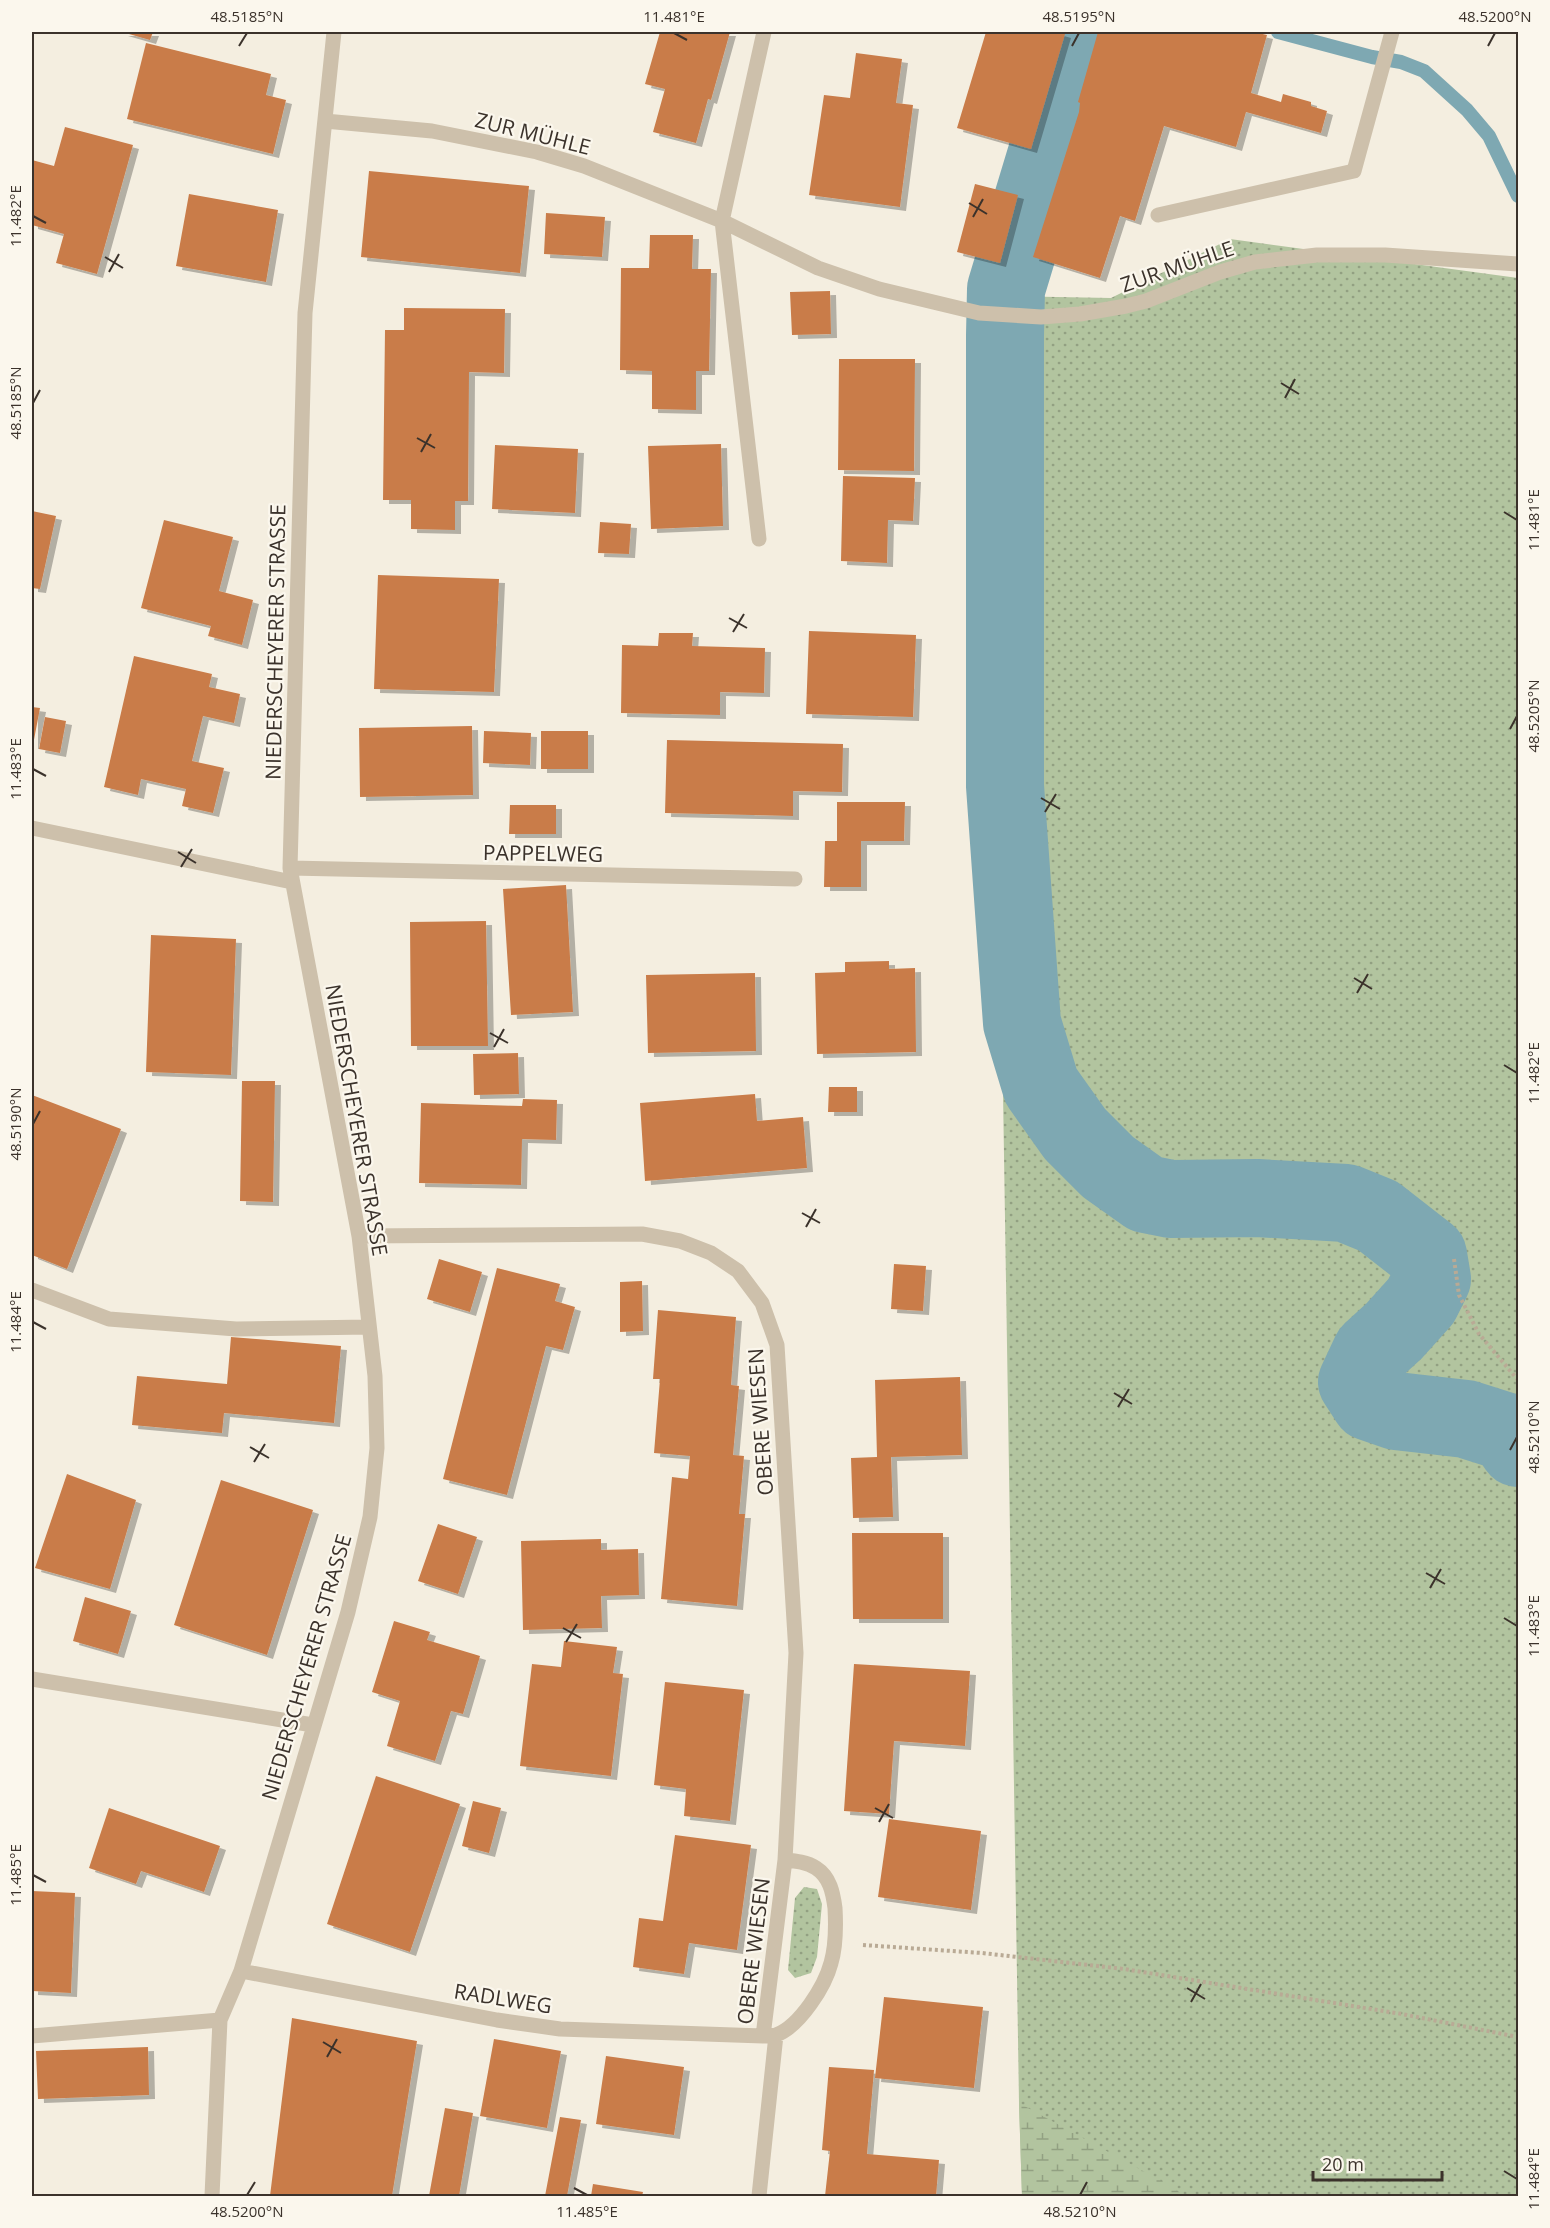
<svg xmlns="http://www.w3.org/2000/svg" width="1550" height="2228" viewBox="0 0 1550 2228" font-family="'Open Sans',sans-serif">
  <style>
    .grass { fill: url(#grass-dots) }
    .wetland { fill: url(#wetland-marsh) }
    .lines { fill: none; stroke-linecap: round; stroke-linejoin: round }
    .stream { stroke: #7ea8b2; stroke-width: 14 }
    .river { stroke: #7ea8b2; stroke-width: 78 }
    .building { fill: #c97c49; filter: url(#shadow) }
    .path { stroke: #b9aa95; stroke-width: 4; stroke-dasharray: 3 3; stroke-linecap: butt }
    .minor { stroke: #cdc0ab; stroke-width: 15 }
    .ticks { fill: none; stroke: #3b322b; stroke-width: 2 }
    .labels { text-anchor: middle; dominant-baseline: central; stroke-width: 4.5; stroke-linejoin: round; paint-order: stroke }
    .street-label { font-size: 21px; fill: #3b322b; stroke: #fbf7ed }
    .neatline { fill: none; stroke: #3b322b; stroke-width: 2 }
    .ticks-label { font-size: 15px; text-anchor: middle; fill: #3b322b }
  </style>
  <defs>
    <pattern id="grass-dots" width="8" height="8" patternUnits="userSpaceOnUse" patternTransform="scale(1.5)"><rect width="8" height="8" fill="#b2c49f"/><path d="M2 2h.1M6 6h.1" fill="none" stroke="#92a082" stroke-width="1.8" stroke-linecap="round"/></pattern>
    <pattern id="wetland-marsh" width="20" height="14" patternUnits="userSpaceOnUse" patternTransform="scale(1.5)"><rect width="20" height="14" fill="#b2c49f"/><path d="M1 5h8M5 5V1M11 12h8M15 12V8" fill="none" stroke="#92a082"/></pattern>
    <filter id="shadow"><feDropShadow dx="6" dy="4" stdDeviation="0" flood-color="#0004"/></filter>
  </defs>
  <rect width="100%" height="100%" fill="#f4eee0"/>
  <path class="grass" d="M1230 239 1518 278V2196H1022L1019 2103 991 334 996 296 1111 298Z
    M804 1887 817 1889 822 1904 817 1957 811 1973 795 1978 788 1970 795 1898Z"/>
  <path class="wetland" d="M1019 2103 1174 2188 1184 2196H1022Z"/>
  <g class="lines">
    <path class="stream" d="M1278 32 1372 57 1401 62 1424 71 1467 110 1489 136 1518 196"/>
    <path class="river" d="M1065 92 1084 32
      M1061 107 1006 289 1005 335V786L1022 1023 1041 1086 1075 1134 1108 1167 1146 1194 1171 1199 1257 1198 1346 1203 1378 1216 1428 1255 1432 1279 1421 1301 1394 1331 1371 1352 1357 1382 1370 1402 1396 1411 1466 1419 1507 1432 1518 1448"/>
  </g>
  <path class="building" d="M122 32H153L150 40Z
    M660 32H730L711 100 708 99 696 143 653 132 665 89 645 84Z
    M986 32H1058L1065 34 1031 149 957 128Z
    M1098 32H1254L1267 35 1251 93 1281 102 1283 94 1311 102V106L1327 111 1321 133 1246 112 1236 147 1164 126 1135 221 1120 216 1100 278 1033 257 1079 112 1080 103 1078 102Z
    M146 43 271 74 266 95 286 100 273 154 127 119Z
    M856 53 902 59 896 103 913 105 900 207 809 195 824 95 850 98Z
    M65 127 133 145 97 274 56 263 64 234 32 225V160L54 166Z
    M369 171 529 186 520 273 361 257Z
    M975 184 1018 195 1000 263 957 252Z
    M189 194 278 210 266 282 176 266Z
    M546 213 605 217 602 257 544 254Z
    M650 235H693L692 269H711L709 371H696V410L652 409V371L620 370 621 268H649Z
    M830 291 831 334 792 335 790 292Z
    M404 308 505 309 504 373 469 372 468 501H455V530L411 529V500H383L385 330H404Z
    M839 359H915L914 471 838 470Z
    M721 444 723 526 651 529 648 446Z
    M495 445 578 449 575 513 492 509Z
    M843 476 915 478 913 521 888 520 887 563 841 561Z
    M32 511 56 516 40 589 32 588Z
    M164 520 233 537 219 591 253 600 242 645 208 636 211 626 141 608Z
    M600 522 631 524 629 554 598 553Z
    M378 575 499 579 494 692 374 689Z
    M809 631 916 635 913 717 806 714Z
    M659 633H693L692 646 765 648 764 693 720 692V715L621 713 622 645 658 646Z
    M134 656 212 674 209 687 240 694 234 723 203 716 192 761 224 768 213 813 182 806 186 789 141 779 138 795 104 787Z
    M32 707 40 708 33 745H32Z
    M45 717 66 721 60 753 39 749Z
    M472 726 473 795 360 797 359 728Z
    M484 731 531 733 530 765 483 763Z
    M541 731H588V769H541Z
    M667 740 843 744 842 792 793 791V816L665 813Z
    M837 802H905L904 841H861V887H824L825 841H837Z
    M510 805H556V834H509Z
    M566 885 573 1012 511 1015 503 889Z
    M486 921 488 1046H411L410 922Z
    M151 935 236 939 231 1075 146 1072Z
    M889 961V969L915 968 916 1052 817 1054 815 973 845 972V962Z
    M755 973 756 1051 648 1053 646 975Z
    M518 1053 519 1094 474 1095 473 1054Z
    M242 1081H275L273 1202 240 1201Z
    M829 1087H857V1112H828Z
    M755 1094 757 1121 803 1117 807 1168 645 1181 640 1103Z
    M32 1095 121 1129 67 1269 32 1255Z
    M523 1099 557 1100 556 1140 522 1139 521 1185 419 1183 421 1103 522 1106Z
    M439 1259 482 1272 470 1312 427 1299Z
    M894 1264 926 1266 923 1311 891 1309Z
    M497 1268 560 1284 555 1301 575 1307 563 1350 546 1346 507 1495 443 1479Z
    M642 1281 643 1331 620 1332V1282Z
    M658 1310 736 1317 731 1385 739 1386 733 1455 744 1456 739 1514H745L737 1606 661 1599 672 1477 688 1479 690 1456 654 1453 660 1379H653Z
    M231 1337 341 1346 334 1423 224 1413 222 1433 132 1425 137 1376 227 1384Z
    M960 1377 962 1455 891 1457 893 1517 853 1518 851 1458 877 1457 875 1380Z
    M67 1474 136 1500 110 1589 35 1568Z
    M221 1480 313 1510 267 1655 174 1625Z
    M438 1524 477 1537 458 1594 418 1581Z
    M852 1533H943V1619H853Z
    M601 1539V1550L638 1549 639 1595 601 1596 602 1628 523 1630 521 1541Z
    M85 1597 131 1611 118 1654 73 1641Z
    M394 1621 430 1632 427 1640 480 1656 463 1714 451 1711 435 1761 387 1746 400 1701 372 1692Z
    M564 1641 617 1647 613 1673 623 1674 611 1776 520 1766 532 1664 561 1667Z
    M854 1664 970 1671 965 1746 894 1741 889 1814 844 1811Z
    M665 1682 744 1690 730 1821 684 1816 686 1789 654 1785Z
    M376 1776 460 1804 410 1952 327 1924Z
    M473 1801 501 1808 489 1853 462 1846Z
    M109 1808 220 1846 204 1892 141 1871 136 1884 89 1868Z
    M889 1819 981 1831 971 1910 878 1897Z
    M675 1835 751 1845 737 1950 689 1943 684 1974 633 1967 639 1918 663 1921Z
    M32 1891 75 1893 71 1993 32 1991Z
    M884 1997 983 2007 974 2088 875 2078Z
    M292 2018 417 2041 392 2196H270Z
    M494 2039 561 2051 547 2128 480 2116Z
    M148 2047 149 2095 38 2099 36 2051Z
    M606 2056 684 2067 674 2135 596 2124Z
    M829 2067 874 2070 867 2154 939 2160 936 2196H825L830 2151 822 2150Z
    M445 2108 473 2113 459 2196H429Z
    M560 2117 581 2120 567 2196H545Z
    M593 2184 643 2192 642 2196H591Z"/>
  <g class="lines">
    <path class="path" d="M1454 1259 1459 1295 1479 1334 1518 1380
      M863 1945 982 1953 1124 1969 1402 2014 1518 2037"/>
    <path class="minor" d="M325 121 432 131 537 152 584 166 722 221 818 268 879 289 979 313 1041 317 1080 314 1126 306 1146 301 1220 272 1255 262 1317 255H1385L1518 264
      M1158 215 1354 171 1392 32
      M759 539 722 221 764 32
      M32 828 292 882
      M290 868 795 879
      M359 1236 642 1234 680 1241 711 1253 738 1271 762 1303 777 1345 796 1653 785 1860
      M32 1290 109 1319 236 1329 369 1327
      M32 1679 313 1725
      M785 1860C796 1861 807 1862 816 1868 830 1877 833 1893 835 1908 836 1926 836 1946 831 1963 825 1986 800 2026 776 2035 772 2036 767 2036 763 2036Z
      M241 1971 497 2020 560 2029 763 2036
      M32 2036 220 2020
      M212 2196 220 2020 241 1971 348 1612 370 1517 377 1448 375 1376 359 1236 290 868 305 313 334 32
      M759 2196 776 2035"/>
  </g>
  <path class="ticks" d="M674 33 687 40M239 46 247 33M1072 46 1079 33M1488 46 1495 33M969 203 987 214M33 216 46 223M973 217 983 199M105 257 123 268M109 272 119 254M1281 383 1299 394M1285 398 1295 379M33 403 40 390M417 438 435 448M421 452 431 434M1504 512 1517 520M729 618 747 628M733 632 744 614M1510 729 1517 716M33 769 46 776M1041 798 1060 809M1045 812 1056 794M178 852 196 863M181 867 192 849M1354 978 1372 989M1357 993 1368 974M490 1033 508 1043M494 1047 504 1029M1504 1065 1517 1073M33 1124 40 1111M802 1213 820 1223M806 1227 816 1209M33 1322 46 1329M1114 1393 1132 1404M1118 1407 1129 1389M250 1447 269 1458M1510 1450 1517 1437M254 1462 265 1444M1426 1573 1445 1584M1430 1588 1441 1569M1504 1618 1517 1626M563 1628 581 1638M566 1642 577 1624M875 1808 893 1818M879 1822 889 1804M33 1875 46 1882M1187 1988 1205 1999M1191 2002 1201 1984M323 2042 341 2053M327 2057 337 2039M1504 2171 1517 2179M574 2188 587 2195M247 2195 255 2182M1080 2195 1087 2182"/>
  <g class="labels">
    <g class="street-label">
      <text transform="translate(533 133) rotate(14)">ZUR MÜHLE</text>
      <text transform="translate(1177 266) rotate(-19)">ZUR MÜHLE</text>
      <text transform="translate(275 642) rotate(-89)">NIEDERSCHEYERER STRASSE</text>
      <text transform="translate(543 853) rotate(1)">PAPPELWEG</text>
      <text transform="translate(357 1120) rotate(80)">NIEDERSCHEYERER STRASSE</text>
      <text transform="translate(760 1422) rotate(-94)">OBERE WIESEN</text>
      <text transform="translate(306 1667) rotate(-74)">NIEDERSCHEYERER STRASSE</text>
      <text transform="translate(753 1951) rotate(-83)">OBERE WIESEN</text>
      <text transform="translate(503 1998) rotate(9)">RADLWEG</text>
    </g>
  </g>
  <rect width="1550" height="2228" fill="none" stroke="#fbf7ed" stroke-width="66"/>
  <path d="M1313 2171v9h129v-9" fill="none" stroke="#3b322b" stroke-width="3"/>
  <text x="1322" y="2171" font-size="18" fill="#3b322b" stroke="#fbf7ed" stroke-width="4.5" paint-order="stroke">20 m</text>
  <rect x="33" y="33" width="1484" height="2162" class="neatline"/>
  <g class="ticks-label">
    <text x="247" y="22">48.5185°N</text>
    <text x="674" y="22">11.481°E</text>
    <text x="1079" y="22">48.5195°N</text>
    <text x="1495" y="22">48.5200°N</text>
    <text transform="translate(16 216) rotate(-90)" y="5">11.482°E</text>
    <text transform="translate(16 403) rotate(-90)" y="5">48.5185°N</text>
    <text transform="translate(1534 520) rotate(-90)" y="5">11.481°E</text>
    <text transform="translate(1534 716) rotate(-90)" y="5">48.5205°N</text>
    <text transform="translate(16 769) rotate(-90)" y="5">11.483°E</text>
    <text transform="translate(1534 1073) rotate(-90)" y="5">11.482°E</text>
    <text transform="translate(16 1124) rotate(-90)" y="5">48.5190°N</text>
    <text transform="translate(16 1322) rotate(-90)" y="5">11.484°E</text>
    <text transform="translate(1534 1437) rotate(-90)" y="5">48.5210°N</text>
    <text transform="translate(1534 1626) rotate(-90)" y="5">11.483°E</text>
    <text transform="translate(16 1875) rotate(-90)" y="5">11.485°E</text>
    <text transform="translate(1534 2179) rotate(-90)" y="5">11.484°E</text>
    <text x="247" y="2217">48.5200°N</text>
    <text x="587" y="2217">11.485°E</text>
    <text x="1080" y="2217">48.5210°N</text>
  </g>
</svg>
